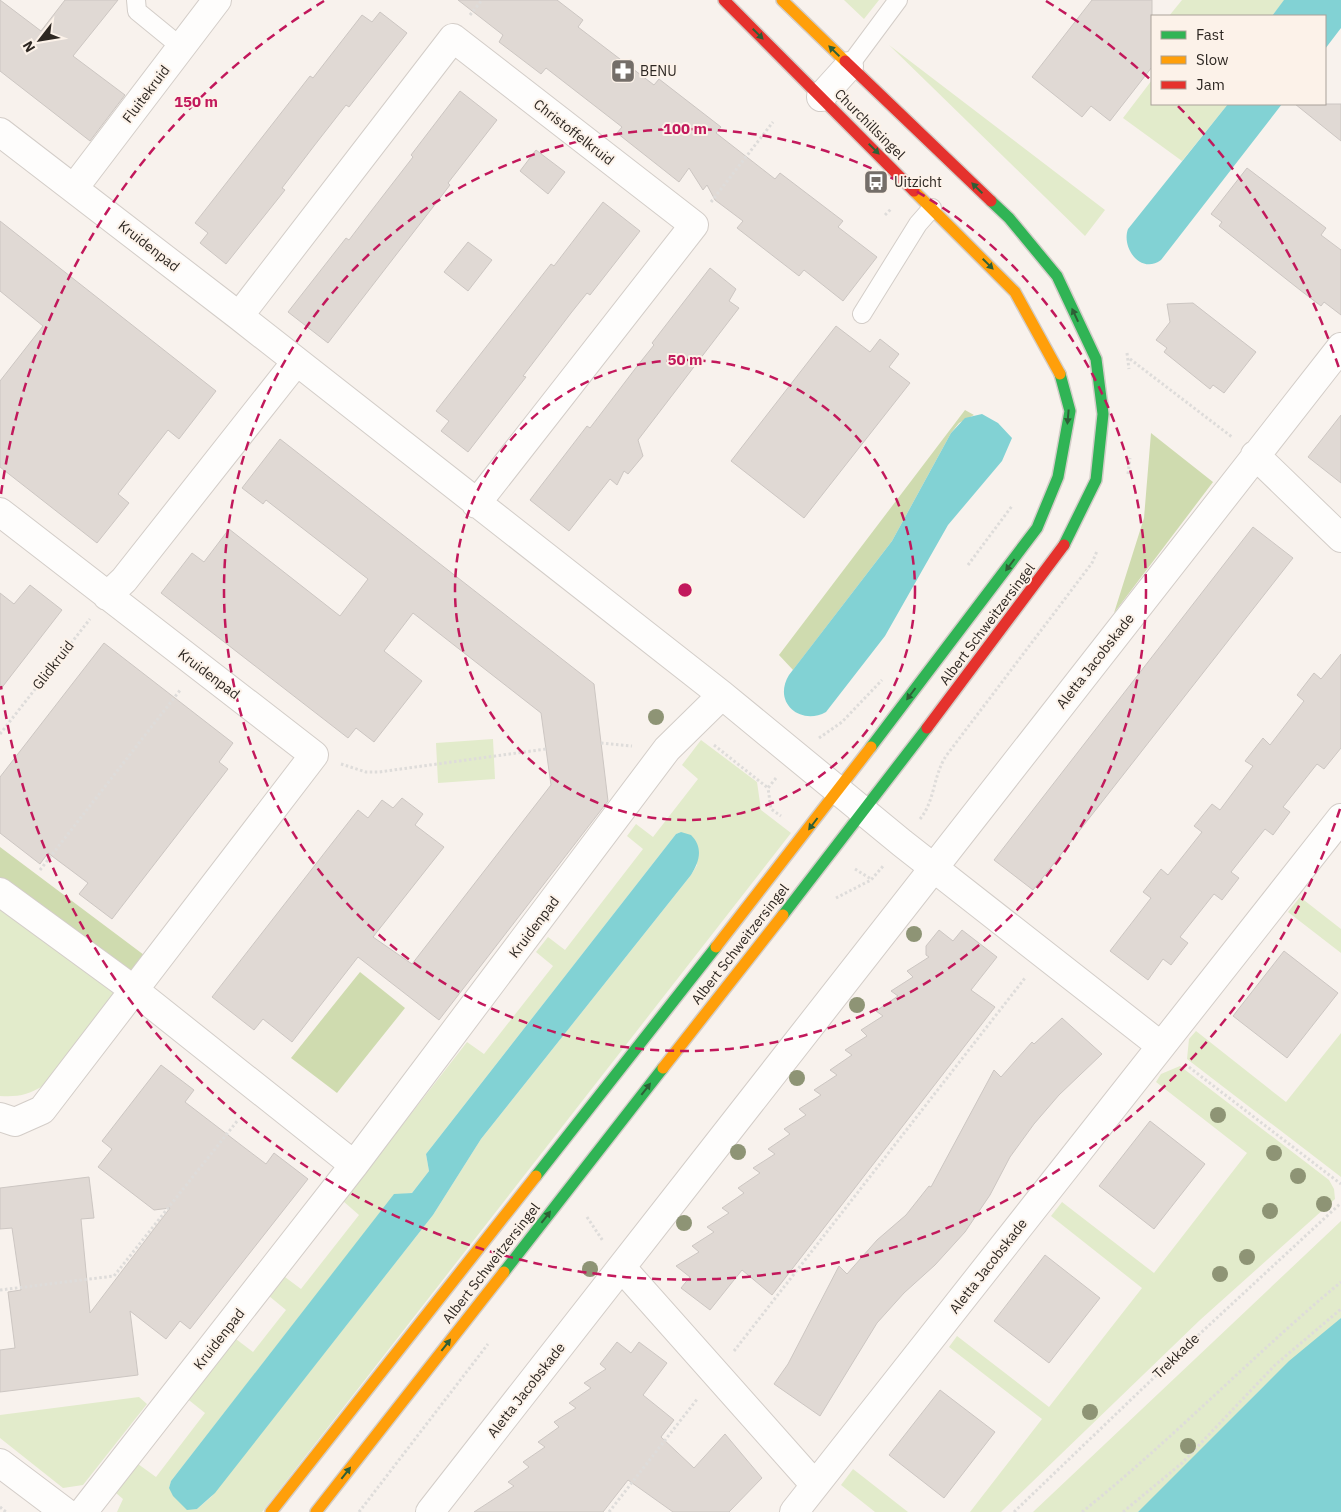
<svg xmlns="http://www.w3.org/2000/svg" width="1341" height="1512" viewBox="0 0 1341 1512" font-family="'IBM Plex Sans',sans-serif">
  <style>
    .green { fill: #e2ebcb; fill-rule: evenodd }
    .forest { fill: #cfdbaf }
    .water { fill: #82d2d4 }
    .building { fill: #e0d9d4; stroke: #ccc6c2 }
    .lines { fill: none; stroke-linecap: round; stroke-linejoin: round }
    .lane-casing { stroke: #d3cdc8; stroke-width: 20 }
    .street-casing { stroke: #d3cdc8; stroke-width: 30 }
    .fast-casing { stroke: #d3cdc8; stroke-width: 14 }
    .slow-casing { stroke: #d3cdc8; stroke-width: 14 }
    .jam-casing { stroke: #d3cdc8; stroke-width: 14 }
    .path { stroke: #dedcda; stroke-width: 3; stroke-dasharray: 2.5 2.5; stroke-linecap: butt }
    .lane { stroke: #fefdfc; stroke-width: 18 }
    .street { stroke: #fefdfc; stroke-width: 28 }
    .fast { stroke: #30b455; stroke-width: 11 }
    .slow { stroke: #ff9f0a; stroke-width: 11 }
    .jam { stroke: #e5322d; stroke-width: 11 }
    .tree { fill: #8e9475 }
    .oneway { fill: #2e5f36 }
    .ring { fill: none; stroke: #c2185b; stroke-width: 2.5; stroke-dasharray: 9 6 }
    .labels { text-anchor: middle; dominant-baseline: central; stroke-width: 4; stroke-linejoin: round; paint-order: stroke }
    .poi-label { font-size: 14px; fill: #2d2722; stroke: #fcf2e9; text-anchor: start }
    .street-label { font-size: 14px; fill: #2d2722; stroke: #fcf2e9 }
    .centre { fill: #c2185b; stroke: #fcf2e9; stroke-width: 2.5 }
    .ring-label { font-size: 15px; text-anchor: middle; font-weight: bold; fill: #c2185b; stroke: #fcf2e9; stroke-width: 4; stroke-linejoin: round; paint-order: stroke }
  </style>
  <rect width="100%" height="100%" fill="#f8f2ed"/>
  <path class="green" d="M844 0H879L864 19Z
    M1182 0H1288L1284 1 1272 16H1169Z
    M889 45 1105 210 1085 236Z
    M1152 80V104H1228L1182 161 1123 118Z
    M493 739 495 779 438 783 436 743Z
    M701 740 757 782 761 810 791 833 262 1512H117L123 1499 116 1493 138 1464 156 1477 205 1413 185 1397 232 1336 253 1352 286 1310 269 1296 285 1277 301 1289 359 1215 343 1201 467 1042 484 1054 553 966 536 952 548 937 565 950 643 849 627 836 636 824 653 837 698 779 682 765ZM681 832 697 865 691 875 481 1139 433 1215 211 1497 197 1509 169 1488 171 1481 394 1195 412 1193 429 1171 426 1154 676 834Z
    M1300 897 1341 929V953L1288 912Z
    M0 903 117 990 44 1085C29 1095 18 1097 0 1096Z
    M1196 1031 1286 1102 1341 1033V1177L1187 1059 1189 1039Z
    M1180 1066 1329 1180 1334 1189 1335 1199 1200 1320 1001 1512H970L1042 1419 949 1347 957 1336 1049 1407 1142 1288 1051 1216 1062 1202 1154 1273 1247 1153 1156 1082 1161 1074Z
    M1341 1221V1318L1263 1387 1147 1505 1138 1512H1033Z
    M139 1397 147 1404 83 1485 63 1488 0 1438V1415Z
    M853 1469 908 1512H875L841 1485Z"/>
  <path class="forest" d="M965 410 974 415 959 423 951 433 892 541 793 670 779 655Z
    M1151 433 1213 482 1114 613 1144 518Z
    M0 847 144 955 128 976 0 879Z
    M360 972 405 1008 337 1093 291 1058Z"/>
  <path class="water" d="M1284 0H1341V28L1325 49V16H1272Z
    M1228 104H1282L1161 260C1141 275 1121 248 1128 229Z
    M982 414 998 423 1012 438 1002 461 948 525 885 636 826 712C801 726 772 703 789 675L892 541 951 433 965 418Z
    M681 832 691 835C704 848 699 862 691 875L481 1139 433 1215 215 1493 197 1509 187 1510 173 1496 169 1488 171 1481 394 1194 412 1193 429 1171 426 1154 676 834Z
    M1341 1318V1512H1138L1289 1361Z"/>
  <path class="building" d="M0 0 41 31 65 0H118L73 56 125 95 90 141 0 71Z
    M458 0H557L583 20 578 27 654 85 659 79 721 127 716 133 775 179 780 173 843 221 838 227 877 257 843 301 804 270 799 276 737 228 743 221 715 200 707 185 703 190 689 168 679 182 617 133 622 127 546 68 541 74 499 42 503 35Z
    M1092 0H1152V67L1110 121 1091 106 1082 117 1032 77Z
    M380 12 407 33 349 107 346 105 314 146 282 188 285 190 226 264 200 243 208 233 195 223 310 76 313 78 362 15 372 22Z
    M460 91 497 120 448 183 450 185 328 343 288 312 346 238 349 240 365 219 413 157 411 155Z
    M1295 104H1341V141Z
    M536 150 565 172 548 194 520 171Z
    M1247 168 1326 228 1321 235 1341 250V315L1324 302 1321 306 1300 290 1219 226 1222 222 1211 214Z
    M603 202 640 231 590 295 587 293 571 313 523 376 526 377 468 452 441 431 449 421 436 411 551 264 554 266Z
    M0 221 216 391 179 439 168 430 118 494 129 503 97 543 0 467V381L43 326 0 291Z
    M468 242 492 260 468 291 444 272Z
    M710 268 736 289 729 301 739 308 638 440 643 456 628 474 624 471 617 485 610 479 569 531 530 500 587 426 590 428 638 365 654 345 652 343Z
    M1193 303 1256 352 1224 393 1213 385 1210 389 1164 352 1167 348 1156 340 1170 322 1167 304Z
    M836 326 870 352 880 339 899 354 889 367 910 383 804 518 731 461Z
    M1341 415V483L1308 457Z
    M280 439 594 684 608 801 439 1020 358 957 292 1042 263 1019 254 1030 212 997 358 810 368 818 382 800 393 808 402 798 423 814 415 825 444 847 373 937 412 964 551 785 541 713 413 613 384 651 422 681 374 742 356 728 348 738 161 593 192 553 204 562 229 529 340 616 368 579 266 500 263 504 242 488Z
    M1253 527 1293 558 1033 890 994 860Z
    M30 585 62 610 0 690V593L14 604Z
    M104 643 233 743 219 762 228 769 112 919 79 894 88 883 48 853 40 864 0 833V777Z
    M1341 654V748L1324 769 1317 764 1283 807 1290 812 1273 835 1265 829 1231 872 1239 878 1222 900 1214 894 1180 937 1188 943 1171 965 1163 959 1148 980 1110 951 1151 898 1143 892 1161 869 1168 875 1202 832 1194 826 1212 804 1220 810 1253 766 1245 761 1263 738 1270 745 1304 701 1297 695 1314 673 1321 679Z
    M939 930 953 941 962 930 997 957 971 990 995 1007 772 1295 742 1270 710 1310 681 1288 690 1277 676 1266 699 1252 692 1246 714 1232 707 1227 729 1213 722 1208 744 1193 738 1188 760 1173 753 1168 775 1154 768 1149 790 1134 784 1129 806 1115 799 1109 821 1095 814 1090 837 1075 830 1070 852 1055 845 1050 867 1036 861 1030 883 1016 876 1011 898 996 891 991 913 977 907 971 929 957 926 955V946Z
    M1284 951 1338 993 1287 1058 1233 1016Z
    M1062 1018 1102 1054 1059 1095 1034 1124 1010 1157 990 1195 965 1232 935 1265 904 1293 877 1323 820 1416 774 1384 788 1364 839 1266 847 1274 877 1240 906 1215 929 1186 931 1187 994 1070 1001 1077 1032 1042 1034 1044Z
    M161 1065 194 1090 185 1102 241 1145 266 1164 274 1153 308 1179 190 1329 180 1321 166 1339 130 1311 138 1375 0 1392V1350L15 1348 8 1292 21 1290 12 1228 0 1229V1188L89 1177 94 1218 81 1219 90 1313 170 1208 154 1210 98 1167 112 1149 102 1141Z
    M1150 1121 1205 1164 1154 1229 1099 1186Z
    M1045 1255 1100 1298 1049 1363 994 1321Z
    M617 1342 631 1353 639 1342 667 1363 643 1395 674 1420 661 1437 694 1468 725 1434 762 1478 729 1512H673L628 1480 603 1512H474L514 1486 508 1482 529 1467 523 1462 545 1447 538 1442 559 1427 554 1422 576 1408 569 1403 591 1388 584 1383 606 1369 600 1364Z
    M940 1390 995 1432 944 1498 889 1455Z"/>
  <g class="lines">
    <defs>
      <path id="lane" d="M136 0 137 11 181 47
        M849 66 898 0
        M862 314 918 224 932 208"/>
      <path id="street" d="M821 97 849 66
        M0 132 239 316 722 695 902 843 1161 1046
        M74 188 217 0
        M239 316 453 38 694 225 476 504
        M1255 455 1341 538
        M0 512 314 755 42 1110 15 1122 0 1117
        M107 596 124 580 296 362
        M0 892 134 990 354 1165
        M622 1268 815 1485
        M0 1463 65 1512
        M83 1512 354 1165 667 749 722 695
        M430 1512 1341 347
        M794 1512 1341 818"/>
      <path id="fast" d="M991 201 1009 218 1057 276 1096 359 1103 414 1096 480 1064 545
        M871 747 1037 528 1058 477 1070 411 1060 374
        M783 915 927 728
        M536 1176 716 947
        M504 1272 663 1068"/>
      <path id="slow" d="M782 0 845 61
        M914 191 1015 292 1060 374
        M716 947 871 747
        M663 1068 783 915
        M271 1512 536 1176
        M316 1512 504 1272"/>
      <path id="jam" d="M724 0 914 191
        M845 61 991 201
        M927 728 1064 545"/>
    </defs>
    <use href="#lane" class="lane-casing"/>
    <use href="#street" class="street-casing"/>
    <use href="#fast" class="fast-casing"/>
    <use href="#slow" class="slow-casing"/>
    <use href="#jam" class="jam-casing"/>
    <path class="path" d="M470 15 482 0
      M711 202 773 122
      M885 215 891 209
      M1127 353 1129 369
      M1130 359 1232 437
      M1128 474 1130 458
      M968 565 1012 506
      M0 734 90 619
      M819 738 842 722 882 680
      M601 743 632 746
      M714 745 768 788
      M341 764 366 772H379L546 749
      M776 778 768 788 771 809 781 816
      M920 819C935 801 933 776 946 756L1092 563 1097 551
      M855 869 871 879
      M40 870 181 689
      M836 898 871 880 884 865
      M1185 1064 1341 1184
      M587 1217 603 1241
      M0 1290 114 1276 238 1120
      M734 1351 1025 978
      M0 1507 6 1512
      M359 1512 488 1344
      M609 1512 698 1398
      M1014 1512 1192 1341 1341 1203
      M1082 1512C1172 1440 1252 1356 1341 1282
      M1123 1512 1182 1463 1275 1365 1341 1309"/>
    <use href="#lane" class="lane"/>
    <use href="#street" class="street"/>
    <use href="#fast" class="fast"/>
    <use href="#slow" class="slow"/>
    <use href="#jam" class="jam"/>
  </g>
  <g class="tree">
    <circle cx="656" cy="717" r="8"/>
    <circle cx="914" cy="934" r="8"/>
    <circle cx="857" cy="1005" r="8"/>
    <circle cx="797" cy="1078" r="8"/>
    <circle cx="1218" cy="1115" r="8"/>
    <circle cx="738" cy="1152" r="8"/>
    <circle cx="1274" cy="1153" r="8"/>
    <circle cx="1298" cy="1176" r="8"/>
    <circle cx="1324" cy="1204" r="8"/>
    <circle cx="1270" cy="1211" r="8"/>
    <circle cx="684" cy="1223" r="8"/>
    <circle cx="1247" cy="1257" r="8"/>
    <circle cx="590" cy="1269" r="8"/>
    <circle cx="1220" cy="1274" r="8"/>
    <circle cx="1090" cy="1412" r="8"/>
    <circle cx="1188" cy="1446" r="8"/>
  </g>
  <defs><path id="oneway-solid" d="M-6-.8H1V-3.2L6.5 0L1 3.2V.8H-6Z" transform="scale(1.25)"/></defs>
  <g class="oneway">
    <use href="#oneway-solid" transform="translate(758 34) rotate(45)"/>
    <use href="#oneway-solid" transform="translate(834 51) rotate(-136)"/>
    <use href="#oneway-solid" transform="translate(874 149) rotate(45)"/>
    <use href="#oneway-solid" transform="translate(977 188) rotate(-136)"/>
    <use href="#oneway-solid" transform="translate(988 264) rotate(45)"/>
    <use href="#oneway-solid" transform="translate(1075 315) rotate(-115)"/>
    <use href="#oneway-solid" transform="translate(1068 417) rotate(95)"/>
    <use href="#oneway-solid" transform="translate(1010 565) rotate(127)"/>
    <use href="#oneway-solid" transform="translate(911 694) rotate(127)"/>
    <use href="#oneway-solid" transform="translate(813 824) rotate(127)"/>
    <use href="#oneway-solid" transform="translate(646 1089) rotate(-52)"/>
    <use href="#oneway-solid" transform="translate(546 1217) rotate(-52)"/>
    <use href="#oneway-solid" transform="translate(446 1345) rotate(-52)"/>
    <use href="#oneway-solid" transform="translate(346 1473) rotate(-52)"/>
  </g>
  <g class="ring">
    <circle cx="685" cy="590" r="230"/>
    <circle cx="685" cy="590" r="461"/>
    <path d="M1340 809A691 691 0 0 1 1 686M1 494A691 691 0 0 1 324 1M1046 1A691 691 0 0 1 1152 81M1178 106A691 691 0 0 1 1340 371"/>
  </g>
  <defs>
    <symbol id="pharmacy-square" viewBox="-11 -11 22 22"><rect x="-9" y="-9" width="18" height="18" rx="4" fill="#746e69" stroke="#fcf2e9"/><path d="M-2-6h4v4h4v4h-4v4h-4v-4h-4v-4h4Z" fill="#fff"/></symbol>
    <symbol id="bus-square" viewBox="-11 -11 22 22"><rect x="-9" y="-9" width="18" height="18" rx="4" fill="#746e69" stroke="#fcf2e9"/><path d="M-5-6H5V4H4V6H2V4H-2V6H-4V4H-5ZM-3.5-4V0h7V-4ZM-3.5 1.2v1.5H-2V1.2ZM2 1.2v1.5H3.5V1.2Z" fill="#fff"/></symbol>
  </defs>
  <g fill-rule="evenodd">
    <use href="#pharmacy-square" x="609" y="57" width="28" height="28"/>
    <use href="#bus-square" x="862" y="168" width="28" height="28"/>
  </g>
  <g class="labels">
    <g class="poi-label">
      <text x="640" y="71">BENU</text>
      <text x="894" y="182">Uitzicht</text>
    </g>
    <g class="street-label">
      <text transform="translate(146 94) rotate(-53)">Fluitekruid</text>
      <text transform="translate(870 124) rotate(45)">Churchillsingel</text>
      <text transform="translate(574 132) rotate(38)">Christoffelkruid</text>
      <text transform="translate(149 246) rotate(38)">Kruidenpad</text>
      <text transform="translate(987 624) rotate(-53)">Albert Schweitzersingel</text>
      <text transform="translate(1095 661) rotate(-52)">Aletta Jacobskade</text>
      <text transform="translate(53 665) rotate(-52)">Glidkruid</text>
      <text transform="translate(209 674) rotate(37)">Kruidenpad</text>
      <text transform="translate(534 927) rotate(-53)">Kruidenpad</text>
      <text transform="translate(740 944) rotate(-52)">Albert Schweitzersingel</text>
      <text transform="translate(491 1263) rotate(-52)">Albert Schweitzersingel</text>
      <text transform="translate(988 1266) rotate(-52)">Aletta Jacobskade</text>
      <text transform="translate(219 1339) rotate(-52)">Kruidenpad</text>
      <text transform="translate(1176 1356) rotate(-44)">Trekkade</text>
      <text transform="translate(526 1390) rotate(-52)">Aletta Jacobskade</text>
    </g>
  </g>
  <circle cx="685" cy="590" r="8" class="centre"/>
  <g class="ring-label">
    <text x="196" y="107">150 m</text>
    <text x="685" y="134">100 m</text>
    <text x="685" y="365">50 m</text>
  </g>
  <rect x="1151" y="15" width="175" height="90" fill="#fcf2e9" stroke="#a9a199"/>
  <rect x="1161" y="31" width="25" height="8" fill="#30b455" stroke="#a9a199"/>
  <text x="1196" y="40" font-size="15" fill="#2d2722">Fast</text>
  <rect x="1161" y="56" width="25" height="8" fill="#ff9f0a" stroke="#a9a199"/>
  <text x="1196" y="65" font-size="15" fill="#2d2722">Slow</text>
  <rect x="1161" y="81" width="25" height="8" fill="#e5322d" stroke="#a9a199"/>
  <text x="1196" y="90" font-size="15" fill="#2d2722">Jam</text>
  <g transform="translate(40 40) rotate(239)" stroke="#fcf2e9" stroke-width="4" paint-order="stroke">
  <path d="M0-4L9 19L0 12L-9 19Z" fill="#2d2722"/>
  <text y="-8" font-size="14" font-weight="bold" text-anchor="middle" fill="#2d2722">N</text>
  </g>
</svg>
